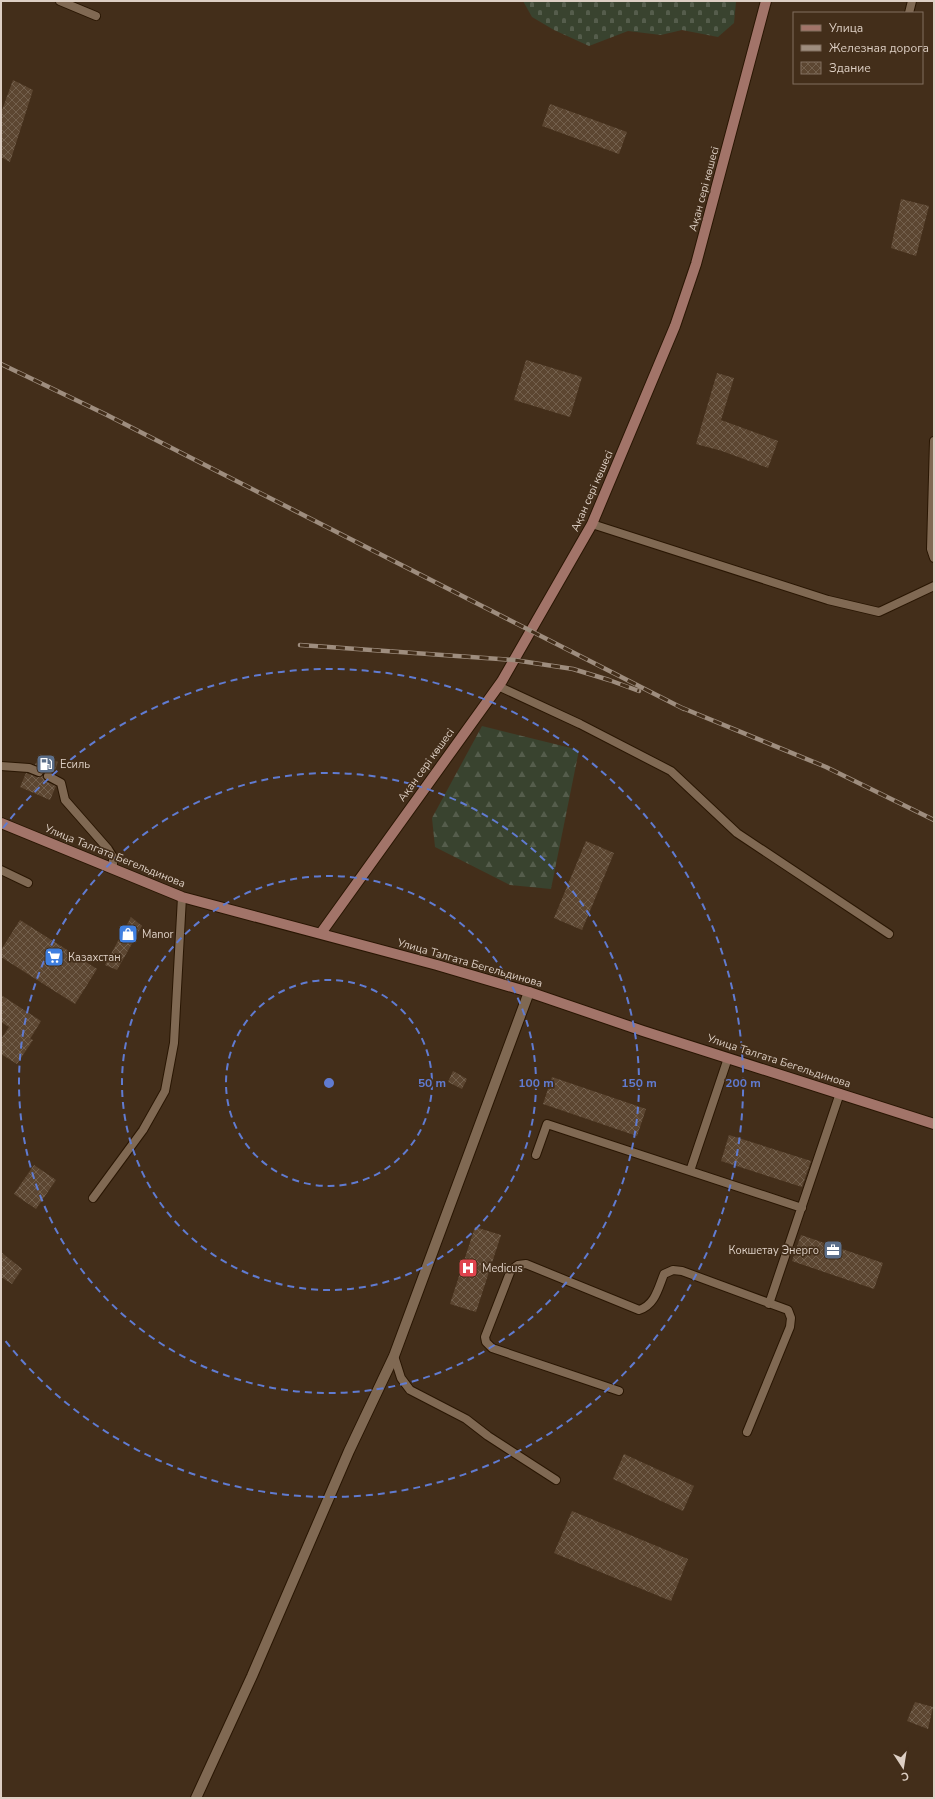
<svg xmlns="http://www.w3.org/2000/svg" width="935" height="1799" viewBox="0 0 935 1799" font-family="'Nunito Sans',sans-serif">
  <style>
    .forest { fill: url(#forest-firs) }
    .cemetery { fill: url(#cemetery-stones) }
    .building { fill: url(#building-cross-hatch) }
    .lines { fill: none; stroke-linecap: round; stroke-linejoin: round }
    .lane-casing { stroke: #291603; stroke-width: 10 }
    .street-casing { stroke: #291603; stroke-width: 12 }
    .secondary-casing { stroke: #291603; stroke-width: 12 }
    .lane { stroke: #806953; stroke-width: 8 }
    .street { stroke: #806953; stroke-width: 10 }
    .secondary { stroke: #a27469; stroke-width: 10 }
    .rail-casing { stroke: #9e8d7e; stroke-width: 4.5 }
    .rail { stroke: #432e1a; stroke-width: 3; stroke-dasharray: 9; stroke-linecap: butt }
    .ring { fill: none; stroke: #607bd1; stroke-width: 2; stroke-dasharray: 7 5 }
    .labels { text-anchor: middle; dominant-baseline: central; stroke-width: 3.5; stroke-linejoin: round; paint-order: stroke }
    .street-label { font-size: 11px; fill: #ddcfc4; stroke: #432e1a }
    .poi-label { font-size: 11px; fill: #ddcfc4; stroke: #432e1a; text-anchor: start }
    .centre { fill: #607bd1; stroke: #432e1a; stroke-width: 2 }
    .ring-label { font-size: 12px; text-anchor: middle; font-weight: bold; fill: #607bd1; stroke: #432e1a; stroke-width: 3.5; stroke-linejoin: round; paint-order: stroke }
  </style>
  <defs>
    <pattern id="forest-firs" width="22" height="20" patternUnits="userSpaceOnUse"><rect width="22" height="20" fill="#39432f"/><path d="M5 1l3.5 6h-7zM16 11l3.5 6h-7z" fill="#555d4c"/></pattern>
    <pattern id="cemetery-stones" width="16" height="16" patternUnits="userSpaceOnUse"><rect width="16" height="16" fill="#39432f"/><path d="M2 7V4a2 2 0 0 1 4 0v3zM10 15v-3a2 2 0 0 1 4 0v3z" fill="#555d4c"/></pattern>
    <pattern id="building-cross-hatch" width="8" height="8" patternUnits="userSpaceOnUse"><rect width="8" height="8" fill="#5c4631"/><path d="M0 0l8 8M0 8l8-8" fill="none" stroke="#73604d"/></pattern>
  </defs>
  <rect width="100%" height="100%" fill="#432e1a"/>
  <path class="forest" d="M482 726 579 750 551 889 510 885 435 847 432 818Z"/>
  <path class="cemetery" d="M523 1H736V2L734 23 718 37 682 30 661 35 628 31 589 46 554 30 532 17Z"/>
  <path class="building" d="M13 80 33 90 10 162 1 157V113Z
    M550 104 627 132 619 154 542 126Z
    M901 199 929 206 916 256 891 248Z
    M526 360 582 377 570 417 514 400Z
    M717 373 734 378 721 420 778 441 768 468 722 451 696 444Z
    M40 754 58 762 54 773 48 771 44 772 43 768 35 765Z
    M26 773 37 777 43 776 45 781 56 786 50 800 20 787Z
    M586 841 614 853 582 930 554 918Z
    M131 917 142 926 117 970 105 965Z
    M20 920 97 969 75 1004 1 957V950Z
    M1 995 41 1021 30 1039 33 1040 17 1064 1 1054V1039L9 1027 1 1022Z
    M453 1071 467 1079 462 1089 448 1082Z
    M552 1077 646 1109 637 1136 543 1104Z
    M729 1135 811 1161 802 1187 721 1161Z
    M34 1165 56 1180 36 1209 14 1194Z
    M475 1227 501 1235 476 1312 450 1304Z
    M801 1235 883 1263 874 1289 792 1261Z
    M1 1252 22 1269 12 1284 1 1277Z
    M624 1454 694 1486 683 1511 613 1479Z
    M572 1511 688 1559 671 1601 554 1553Z
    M915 1702 933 1707 928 1729 907 1721Z"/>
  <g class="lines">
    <defs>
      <path id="lane" d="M60 1 96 16
        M909 13 912 1
        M934 441 931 549 934 558
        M592 524 828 600 879 612 934 586
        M498 686 580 724 671 771 737 833 889 934
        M1 766 29 768 39 772
        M48 776 61 783 65 800 108 849 113 857V869
        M1 870 28 883
        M536 1155 547 1124 802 1208
        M690 1171 728 1058
        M93 1198 143 1130 165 1091 174 1043 182 897
        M769 1304 840 1093
        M394 1356 401 1378 410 1390 466 1419 488 1436 556 1480
        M619 1391 492 1348 486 1342 485 1337 511 1270 518 1265 526 1264 639 1310C655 1305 658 1289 664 1274L673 1270 682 1271 788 1310 791 1318 790 1327 747 1432"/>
      <path id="street" d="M196 1798 252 1676 349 1451 394 1356 529 992"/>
      <path id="secondary" d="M1 823 182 897 437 965 529 992 643 1031 934 1124
        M321 933 502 681 592 524 675 326 696 264 766 1"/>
    </defs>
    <use href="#lane" class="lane-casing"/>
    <use href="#street" class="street-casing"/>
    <use href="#secondary" class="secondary-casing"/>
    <use href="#lane" class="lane"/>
    <use href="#street" class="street"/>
    <use href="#secondary" class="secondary"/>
    <defs>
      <path id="rail" d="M1 364 105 414 684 709
        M300 645 514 660 573 669 609 680 639 691
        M680 707 826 767 934 820"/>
    </defs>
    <use href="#rail" class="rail-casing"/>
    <use href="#rail" class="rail"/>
  </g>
  <g class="ring">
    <circle cx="329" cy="1083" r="103"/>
    <circle cx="329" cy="1083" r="207"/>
    <circle cx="329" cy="1083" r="310"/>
    <path d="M3 828A414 414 0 1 1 3 1338"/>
  </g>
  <defs>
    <symbol id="fuel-square" viewBox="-11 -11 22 22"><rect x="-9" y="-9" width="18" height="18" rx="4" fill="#5c6f8a" stroke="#432e1a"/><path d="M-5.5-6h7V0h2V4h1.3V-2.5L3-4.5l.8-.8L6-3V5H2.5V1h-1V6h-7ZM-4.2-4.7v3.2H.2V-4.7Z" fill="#fff"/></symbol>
    <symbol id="shop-square" viewBox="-11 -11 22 22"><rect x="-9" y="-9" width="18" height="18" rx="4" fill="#3f7fe0" stroke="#432e1a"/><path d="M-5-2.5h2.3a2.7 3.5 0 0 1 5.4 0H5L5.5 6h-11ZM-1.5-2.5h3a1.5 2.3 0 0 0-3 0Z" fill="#fff"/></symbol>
    <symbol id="supermarket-square" viewBox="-11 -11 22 22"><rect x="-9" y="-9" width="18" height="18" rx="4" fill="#3f7fe0" stroke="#432e1a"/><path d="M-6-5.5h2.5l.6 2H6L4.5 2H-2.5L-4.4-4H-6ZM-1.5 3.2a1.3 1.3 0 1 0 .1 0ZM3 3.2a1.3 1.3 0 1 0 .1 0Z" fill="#fff"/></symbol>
    <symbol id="office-square" viewBox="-11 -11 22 22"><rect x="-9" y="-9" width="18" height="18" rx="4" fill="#5c6f8a" stroke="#432e1a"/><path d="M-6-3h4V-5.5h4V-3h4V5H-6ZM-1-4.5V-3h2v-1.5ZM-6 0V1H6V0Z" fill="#fff"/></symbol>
    <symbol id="hospital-square" viewBox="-11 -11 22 22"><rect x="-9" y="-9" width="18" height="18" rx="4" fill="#e0444e" stroke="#432e1a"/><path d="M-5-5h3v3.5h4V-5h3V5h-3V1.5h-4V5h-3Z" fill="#fff"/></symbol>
  </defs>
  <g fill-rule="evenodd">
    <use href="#fuel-square" x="35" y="753" width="22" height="22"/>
    <use href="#shop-square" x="117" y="923" width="22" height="22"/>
    <use href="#supermarket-square" x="43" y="946" width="22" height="22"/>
    <use href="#office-square" x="822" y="1239" width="22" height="22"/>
    <use href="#hospital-square" x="457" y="1257" width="22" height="22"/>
  </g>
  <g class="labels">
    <g class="street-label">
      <text transform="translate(704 189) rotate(-75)">Ақан сері көшесі</text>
      <text transform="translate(592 491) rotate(-66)">Ақан сері көшесі</text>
      <text transform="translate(426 765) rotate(-54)">Ақан сері көшесі</text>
      <text transform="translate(115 856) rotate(22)">Улица Талгата Бегельдинова</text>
      <text transform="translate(470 963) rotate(16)">Улица Талгата Бегельдинова</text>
      <text transform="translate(779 1061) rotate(18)">Улица Талгата Бегельдинова</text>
    </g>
    <g class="poi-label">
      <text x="60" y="764">Есиль</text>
      <text x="142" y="934">Manor</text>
      <text x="68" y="957">Казахстан</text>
      <text x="819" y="1250" text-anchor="end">Кокшетау Энерго</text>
      <text x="482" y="1268">Medicus</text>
    </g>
  </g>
  <circle cx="329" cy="1083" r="6" class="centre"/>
  <g class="ring-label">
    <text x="432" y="1087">50 m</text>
    <text x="536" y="1087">100 m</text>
    <text x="639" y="1087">150 m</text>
    <text x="743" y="1087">200 m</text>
  </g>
  <rect width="935" height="1799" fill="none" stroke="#ddcfc4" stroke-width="4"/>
  <rect x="793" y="12" width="130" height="72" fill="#432e1a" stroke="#816e5e"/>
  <rect x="801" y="25" width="20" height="6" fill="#a27469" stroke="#816e5e"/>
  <text x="829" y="32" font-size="12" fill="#ddcfc4">Улица</text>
  <rect x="801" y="45" width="20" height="6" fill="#9e8d7e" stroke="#816e5e"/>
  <text x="829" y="52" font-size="12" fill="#ddcfc4">Железная дорога</text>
  <rect x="801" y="62" width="20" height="12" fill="url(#building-cross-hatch)" stroke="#816e5e"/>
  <text x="829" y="72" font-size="12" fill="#ddcfc4">Здание</text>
  <g transform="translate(903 1767) rotate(168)" stroke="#432e1a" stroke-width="3" paint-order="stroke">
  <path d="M0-3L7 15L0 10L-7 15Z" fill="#ddcfc4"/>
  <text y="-6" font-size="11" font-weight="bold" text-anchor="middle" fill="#ddcfc4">С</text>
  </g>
</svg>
